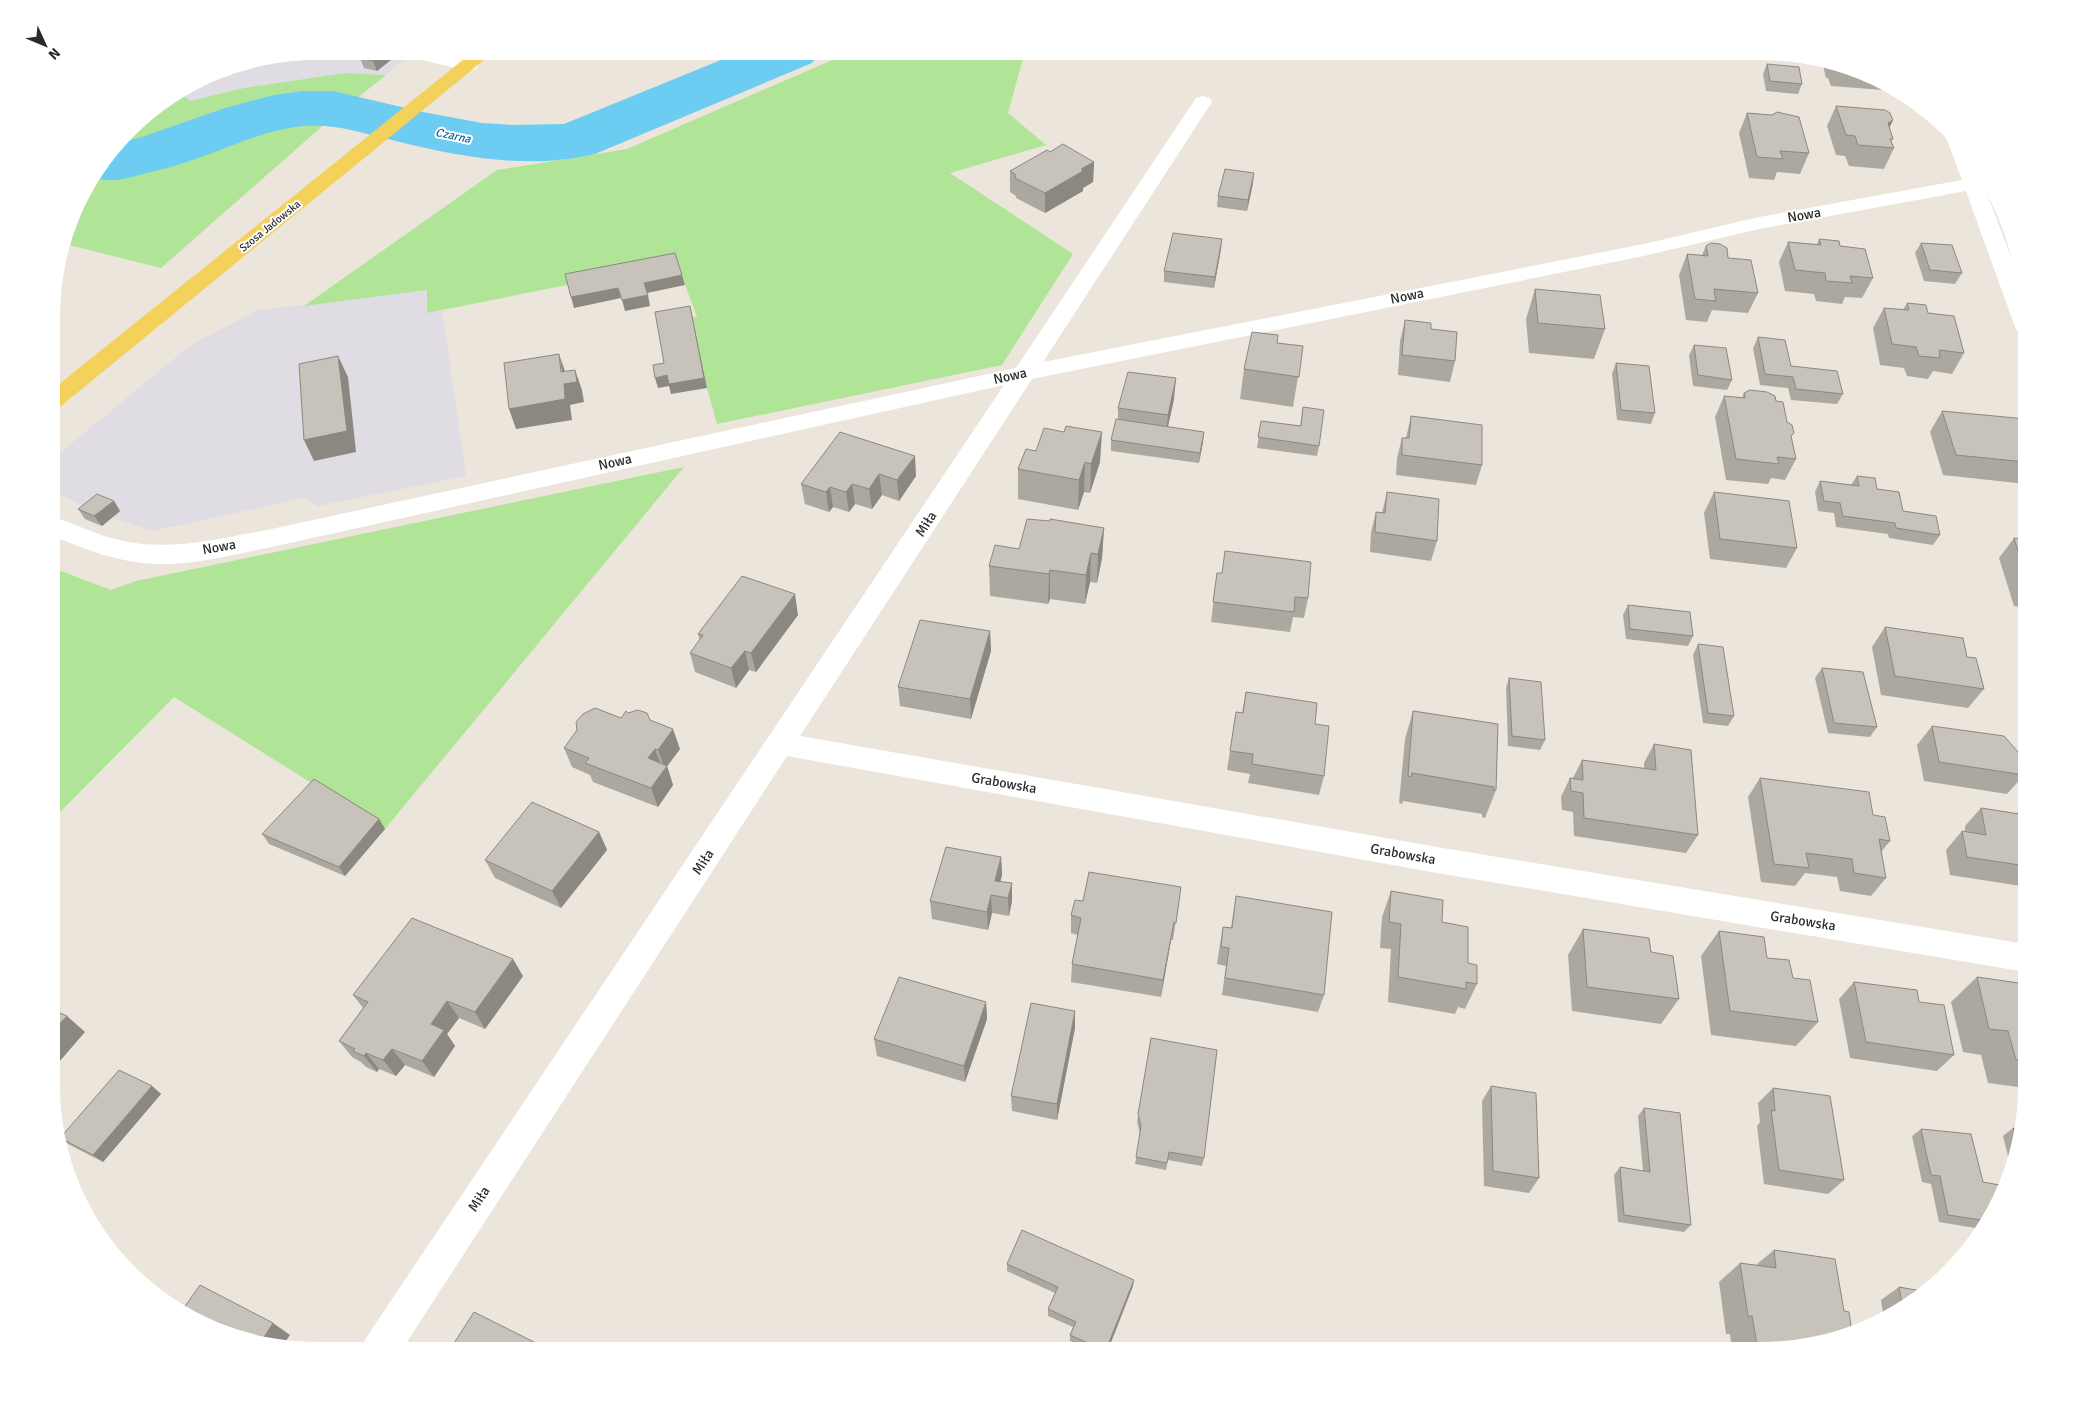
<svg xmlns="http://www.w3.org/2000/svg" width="2078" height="1402" viewBox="0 0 2078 1402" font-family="Signika,sans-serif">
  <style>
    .industrial { fill: #dfdce4 }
    .green { fill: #b0e497 }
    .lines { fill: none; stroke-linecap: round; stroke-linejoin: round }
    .river { fill: #6cccf1; fill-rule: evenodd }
    .minor { fill: #fff; fill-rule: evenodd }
    .major { fill: #f3d15a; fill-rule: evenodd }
    .wall { fill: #aba8a0 }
    .shaded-wall { fill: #8b8882 }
    .building { fill: #c7c3ba; stroke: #8b8882 }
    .labels { text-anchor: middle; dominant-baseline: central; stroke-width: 4; stroke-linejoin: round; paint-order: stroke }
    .far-street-label { font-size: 11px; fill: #2a2a2a; stroke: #fff }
    .far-water-label { font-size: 12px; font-style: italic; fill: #0b699d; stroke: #fff }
    .street-label { font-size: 14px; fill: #2a2a2a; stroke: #fff }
  </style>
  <rect width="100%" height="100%" fill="#ece5db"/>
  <path class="industrial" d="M316 51H415L386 75 345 73 244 88 190 101 180 93 215 71Z
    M427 290V313L442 310 466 476 318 506 304 498 152 531 112 518 102 526 85 519 93 512 58 493 56 456 191 345 258 310Z"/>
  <path class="green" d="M853 51H1025L1008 113 1046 145 950 173 1073 254 1002 365 717 424 707 388 692 317H697L677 263 427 313V290L304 306 497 170 627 149Z
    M345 73 386 75 327 122 161 268 65 244 79 199 141 117 180 93 190 101 244 88Z
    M684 467 385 829 174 697 53 819V568L111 590 136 581Z"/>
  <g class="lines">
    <path class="river" d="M743 51H820L812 63 595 154C529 170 461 157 396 141 365 134 335 123 303 126 271 129 242 142 212 153 191 161 169 168 147 173 129 178 112 183 95 178L122 142 142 137 225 108 274 95 303 91H333L423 112 482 123 512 125 564 124Z"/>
    <path class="minor" d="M397 51H432L476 61 478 65 476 69 469 71 400 55Z
      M1203 96 1210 98 1212 102 1043 362 1644 244 1759 217 1962 180 1946 137 1951 132C1966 146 1974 160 1981 179L1988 180 1994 191H1986L2026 297V334L2018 332 2015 327 1966 191 1759 229 1644 256 1032 379 800 736 1443 848 2026 944V972L1443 874 787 756 401 1351H361L366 1338 1004 385 267 548C231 555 194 565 157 564 121 563 86 550 53 536V517C76 524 96 535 119 540 169 552 217 539 267 530L1016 368 1196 98Z"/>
    <path class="major" d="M474 51H495L61 406 53 409V389Z"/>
  </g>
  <path class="wall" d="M360 58 392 59 377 71 364 68Z
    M1822 61 1847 65 1885 84 1883 90 1831 86 1828 78H1826Z
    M1767 64 1802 84 1798 94 1766 91 1763 74Z
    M1836 106 1893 120 1889 128 1893 139 1891 142 1894 148 1884 169 1849 166 1845 156 1836 155 1827 126Z
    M1747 113 1809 153 1800 174 1777 172 1774 180 1749 178 1739 133Z
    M1050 152 1094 162 1093 182 1083 188V191L1045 213 1016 198V196L1010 192V171Z
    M1253 183 1247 211 1217 207 1218 196Z
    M1819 239 1840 246 1873 278 1862 298 1845 297 1842 304 1816 301 1814 294 1785 291 1779 262 1788 242 1817 244Z
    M1921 243 1962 273 1955 284 1924 281 1915 253Z
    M1706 246 1728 258 1758 293 1748 313 1712 310 1707 322 1686 320 1679 275 1687 254 1702 255Z
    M1221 249 1214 288 1164 282V271Z
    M1535 289 1605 329 1594 359 1529 353 1526 319Z
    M1907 303 1928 313 1964 353 1952 374 1933 371 1928 379 1907 376 1904 368 1880 365 1873 328 1884 308 1903 310Z
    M1405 320 1431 329 1455 361 1450 382 1398 375 1400 341Z
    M1758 337 1791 366 1843 394 1837 404 1791 400 1788 388 1760 385 1753 348Z
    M1277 343 1303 346 1293 407 1240 399 1244 369Z
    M1694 345 1732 380 1727 390 1693 386 1689 355Z
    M1616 363 1655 413 1651 424 1617 420 1612 374Z
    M1744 393 1776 401 1791 438 1796 459 1785 480 1771 478 1768 484 1726 480 1715 417 1724 396 1742 398Z
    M1174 399 1168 427 1203 442 1199 463 1111 451V440L1118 420V408Z
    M1303 407 1319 446 1317 456 1257 448 1261 421 1300 426Z
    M1942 411 2026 420V484L1943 475 1930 432Z
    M1411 416 1482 465 1476 485 1396 475 1397 458 1402 438H1406Z
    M840 432 916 476 899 501 882 495 872 509 855 504 849 512 833 507 829 512 805 504 801 484Z
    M1026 449 1100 462 1090 493 1084 492 1078 510 1018 499V469Z
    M1857 476 1877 489 1903 511 1940 535 1933 545 1889 538 1888 534 1836 527 1834 513 1818 511 1815 492 1820 481 1851 485Z
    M1387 492 1437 541 1431 561 1370 552 1371 532 1376 512 1382 513Z
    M1714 492 1797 548 1786 568 1710 559 1704 513Z
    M114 501 120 511 102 526 85 519 78 509Z
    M1104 528 1102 558 1097 583 1090 582 1085 604 1050 599 1048 604 990 596 989 566 1019 549Z
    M2014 538 2026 540V608L2014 606 1999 558Z
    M1217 573 1308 598 1304 618 1293 617 1290 632 1211 622Z
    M1628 605 1693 636 1688 646 1626 639 1623 615Z
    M798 615 756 672 749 670 736 688 695 672 690 653 700 640 698 634Z
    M1885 627 1967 657 1984 689 1968 708 1881 695 1872 647Z
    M990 631 991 651 971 719 900 706 898 687Z
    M1698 644 1734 716 1728 726 1703 723 1693 655Z
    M1822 668 1877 727 1870 737 1828 733 1815 678Z
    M1509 678 1545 740 1540 750 1508 746 1506 688Z
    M1246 692 1315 724 1324 776 1319 795 1248 783 1250 774 1227 770 1236 712 1242 713Z
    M1413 711 1498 724 1496 790 1485 818 1482 817V814L1403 801 1402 804 1399 803 1405 739Z
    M628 713 650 720 680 749 667 766 673 785 658 807 593 782 590 775 572 767 564 748 577 730 621 718Z
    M2026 725V739L2023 729Z
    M1932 726 2024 775 2007 794 1924 781 1917 745Z
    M1654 744 1698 835 1686 853 1574 836 1573 812 1562 810 1561 797 1570 778H1573L1582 760 1644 769V763Z
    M1760 778 1873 815 1890 841 1881 852 1886 878 1871 896 1840 891 1837 877 1805 873 1795 886 1761 882 1748 797Z
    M1981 808 2026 815V895L2022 894 2021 886 1950 875 1946 850 1962 831 1965 832V826Z
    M379 819 385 829 345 876 269 844 262 834Z
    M599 832 607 850 561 908 495 878 485 860Z
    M1001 857 1002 875 1000 881 1012 901 1009 916 992 913 988 930 932 919 930 901Z
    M1181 887 1173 940H1171L1161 997 1071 982 1072 964 1078 935 1071 933V915L1083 901Z
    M1391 891 1442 922 1468 963 1477 984 1465 1009 1458 1007 1455 1014 1388 1002 1391 949 1380 948 1382 917Z
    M1236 896 1324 995 1318 1012 1222 995 1226 966 1217 964 1220 944 1223 927 1231 928Z
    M1583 929 1651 952 1679 999 1661 1024 1572 1011 1568 955Z
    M1719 931 1767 958 1793 978 1818 1022 1796 1046 1711 1035 1701 956Z
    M523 976 485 1029 459 1018 447 1034 455 1046 434 1077 405 1065 396 1076 379 1069 377 1072 366 1067 361 1062 352 1057 339 1041 363 1008 353 995Z
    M1977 977 2026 984V1088L1988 1083 1981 1055 1963 1052 1951 1002Z
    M1854 982 1919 1002 1954 1055 1937 1071 1850 1058 1839 999Z
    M986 1002 987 1019 965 1082 877 1056 874 1039Z
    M1075 1028 1057 1120 1012 1111 1011 1096Z
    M1151 1038 1204 1158 1202 1166 1168 1160 1166 1170 1135 1164 1140 1134 1137 1122Z
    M152 1086 161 1094 103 1162 70 1145 60 1138Z
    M1491 1086 1539 1178 1529 1193 1484 1186 1482 1101Z
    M1773 1088 1844 1180 1828 1194 1764 1184 1757 1126 1760 1122 1758 1103Z
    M1644 1108 1691 1225 1684 1232 1618 1222 1614 1175 1620 1167 1643 1171 1638 1116Z
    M2013 1128 2021 1130 2012 1172 2003 1136Z
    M1921 1129 1983 1182 2005 1186 1982 1233 1981 1229 1939 1222 1931 1184 1922 1182 1912 1136Z
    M1774 1250 1835 1259 1779 1350H1732L1730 1334H1726L1719 1282 1740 1263 1756 1265Z
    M1007 1264 1133 1286 1108 1350H1091L1070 1341V1335L1073 1327 1048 1316V1309L1055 1293 1007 1271Z
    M1899 1287 1927 1292 1894 1315 1884 1319 1881 1300Z"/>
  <path class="shaded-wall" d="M386 51H389L392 59 377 71 373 61Z
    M1893 120 1883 141 1888 123Z
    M1094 162 1093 182 1083 188V191L1045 213V193L1081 169Z
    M1254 173 1253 183 1247 211 1248 200Z
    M1222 239 1221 249 1214 288 1215 277Z
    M682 275 685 285 647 293 644 283Z
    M618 288 621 298 574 308 571 297Z
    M648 295 650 306 625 311 622 300Z
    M690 306 707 388 671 394 669 386 658 388 655 378 667 375Z
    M559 354 566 374 575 370 582 390 584 402 570 405 572 420 516 429 509 409 564 384Z
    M338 356 348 377 356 452 314 461 304 440Z
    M1176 378 1174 399 1166 435 1168 415Z
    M1102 432 1100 462 1090 493 1091 464Z
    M1204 432 1203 442 1199 463 1200 453Z
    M915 456 916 476 899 501 897 480Z
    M1085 462 1084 492 1078 510 1079 480Z
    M879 474 882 495 872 509 869 489Z
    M852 484 855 504 849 512 846 492Z
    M830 487 833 507 829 512 826 492Z
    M114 501 120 511 102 526 94 516Z
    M1104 528 1102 558 1097 583 1098 554Z
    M1091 553 1090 582 1085 604 1086 575Z
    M1050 570V599L1048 604 1049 574Z
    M795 594 798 615 756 672 751 653Z
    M990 631 991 651 971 719 970 699Z
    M745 651 749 670 736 688 731 668Z
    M673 729 680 749 665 769 658 750Z
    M655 749 662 768 648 758Z
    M667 766 673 785 658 807 651 788Z
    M379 819 385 829 345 876 339 867Z
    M599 832 607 850 561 908 552 891Z
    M1001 857 1002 875 997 896 995 881Z
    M1012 883V901L1009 916 1008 898Z
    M991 895 992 913 988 930 987 912Z
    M1174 922 1171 940 1161 997 1163 980Z
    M513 959 523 976 485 1029 475 1012Z
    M447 1001 459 1018 447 1034 455 1046 434 1077 422 1061 431 1024Z
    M986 1002 987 1019 965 1082 964 1066Z
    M1075 1011V1028L1057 1120V1104Z
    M67 1016 85 1032 53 1069V1031Z
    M392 1049 405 1065 396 1076 383 1060Z
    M366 1053 379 1069 377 1072 364 1056Z
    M152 1086 161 1094 103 1162 93 1155Z
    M76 1186 81 1190 78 1193Z
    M1134 1280 1133 1286 1108 1350H1106Z
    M273 1323 290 1335 283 1345 261 1342Z"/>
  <path class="building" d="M369 51H386L373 61 360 58Z
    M1767 64 1799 67 1802 84 1770 81Z
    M1839 64 1847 65 1849 67 1840 66Z
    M1836 106 1885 110 1890 113 1893 120 1888 123 1893 139H1890L1894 148 1858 145 1855 136 1846 135Z
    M1777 112 1799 117 1809 153 1780 151 1783 159 1757 157 1747 113 1772 115Z
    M1063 144 1094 162 1081 169 1083 171 1045 193 1015 178 1016 175 1010 171 1047 150 1050 152Z
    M1225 169 1254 173 1248 200 1218 196Z
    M1173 233 1222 239 1215 277 1164 271Z
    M1819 239 1839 241 1840 246 1865 249 1873 278 1850 276 1852 283 1826 281 1825 273 1795 270 1788 242 1821 245Z
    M1711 243 1720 244 1727 248 1728 258 1751 260 1758 293 1714 289 1716 301 1695 299 1687 254 1708 256 1706 246Z
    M1921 243 1952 245 1962 273 1930 270Z
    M675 253 682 275 644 283 648 295 622 300 618 288 571 297 565 274Z
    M1535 289 1600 295 1605 329 1538 323Z
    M1907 303 1926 305 1928 313 1954 316 1964 353 1939 350 1940 358 1919 356 1916 347 1892 344 1884 308 1909 310Z
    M690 306 704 378 669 384 667 375 655 378 653 365 664 363 655 312Z
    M1405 320 1431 323V329L1457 332 1455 361 1402 355Z
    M1252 332 1278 335 1277 343 1303 346 1299 377 1244 369Z
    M1758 337 1785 340 1791 366 1837 371 1843 394 1796 389 1793 377 1765 374Z
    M1694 345 1726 348 1732 380 1698 375Z
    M559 354 561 372 575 370 577 382 564 384 565 399 509 409 504 363Z
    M338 356 347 431 304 440 299 364Z
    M1616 363 1649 366 1655 413 1621 410Z
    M1128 372 1176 378 1168 415 1118 408Z
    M1750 390 1767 392 1775 396 1776 401 1783 402 1787 422 1792 425 1794 433 1791 436 1796 459 1777 457 1779 464 1736 459 1724 396 1745 398 1744 393Z
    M1303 407 1324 410 1319 446 1258 437 1261 421 1301 426Z
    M1942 411 2026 419V462L1956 455Z
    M1411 416 1482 425V465L1402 455V438H1409Z
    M1116 419 1204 432 1200 453 1111 440Z
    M1066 426 1102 432 1091 464 1085 462 1079 480 1018 469 1026 449 1036 451 1044 428 1064 432Z
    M840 432 915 456 897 480 879 474 869 489 852 484 846 492 830 487 826 492 801 484Z
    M1857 476 1875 478 1877 489 1899 492 1903 511 1936 516 1940 535 1896 528 1895 523 1843 516 1840 503 1824 501 1820 481 1859 486Z
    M1387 492 1439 499 1437 541 1375 532 1376 512 1385 513Z
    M1714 492 1789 501 1797 548 1720 539Z
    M97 494 114 501 94 516 78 509Z
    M1027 519 1050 521V519L1104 528 1098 554 1091 553 1086 575 1050 570 1049 574 989 566 995 545 1019 549Z
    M2014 538 2026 540V578Z
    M1225 551 1311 562 1308 598 1295 597 1294 612 1213 602 1217 573H1222Z
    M742 576 795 594 751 653 745 651 731 668 690 653 703 635 698 634Z
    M1628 605 1690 612 1693 636 1630 629Z
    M920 620 990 631 970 699 898 687Z
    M1885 627 1963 638 1967 657 1976 658 1984 689 1895 676Z
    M1698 644 1723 647 1734 716 1708 713Z
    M1822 668 1863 672 1877 727 1834 723Z
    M1509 678 1541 682 1545 740 1512 736Z
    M1246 692 1317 703 1315 724 1329 726 1324 776 1252 764 1253 754 1230 751 1236 712 1243 713Z
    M595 708 621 718 626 711 628 713 638 710 647 713 650 720 673 729 658 750 655 749 648 758 667 766 651 788 585 763 589 758 564 748 577 730 576 722 583 714Z
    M1413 711 1498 724 1496 790H1493L1494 787 1412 773 1411 777 1408 776Z
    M1932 726 2004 736 2018 752 2024 775 1939 762Z
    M1654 744 1691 750 1698 835 1584 818 1583 793 1571 791 1570 778 1583 780 1582 760 1656 770Z
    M1760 778 1869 792 1873 815 1885 817 1890 841 1879 839 1886 878 1854 873 1852 859 1806 853 1809 868 1774 864Z
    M314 779 379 819 339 867 262 834Z
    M532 802 599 832 552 891 485 860Z
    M1981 808 2026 815V866L1967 857 1962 831 1986 835Z
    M946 847 1001 857 995 881 1012 883 1008 898 991 895 987 912 930 901Z
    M1089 872 1181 887 1176 923 1174 922 1163 980 1072 964 1081 918 1071 915 1075 900 1083 901Z
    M1391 891 1443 900 1442 922 1468 927V963L1477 965V984L1466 982V989L1398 977 1401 924 1389 922Z
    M1236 896 1332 912 1324 995 1225 978 1229 948 1221 947 1223 927 1232 928Z
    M412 918 513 959 475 1012 447 1001 431 1024 444 1030 422 1061 392 1049 383 1060 366 1053 364 1056 353 1051 355 1049 339 1041 368 1002 353 995Z
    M1583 929 1649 938 1651 952 1673 956 1679 999 1587 987Z
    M1719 931 1764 937 1767 958 1789 960 1793 978 1810 980 1818 1022 1730 1011Z
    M899 977 986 1002 964 1066 874 1039Z
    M1977 977 2026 984V1061L2016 1060 2008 1031 1989 1029Z
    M1854 982 1917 990 1919 1002 1944 1005 1954 1055 1866 1042Z
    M1031 1003 1075 1011 1057 1104 1011 1096Z
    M53 1010 67 1016 53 1031Z
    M1151 1038 1217 1050 1204 1158 1169 1152 1167 1163 1136 1157 1141 1126 1138 1114Z
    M119 1070 152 1086 93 1155 60 1138Z
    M1491 1086 1536 1093 1539 1178 1493 1171Z
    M1773 1088 1830 1096 1844 1180 1779 1170 1771 1110 1775 1111Z
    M1644 1108 1680 1113 1691 1225 1624 1215 1620 1167 1650 1172Z
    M2013 1128 2021 1130 2018 1146Z
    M1921 1129 1971 1134 1983 1182 2005 1186 1988 1221 1948 1215 1940 1176 1931 1175Z
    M1022 1230 1134 1280 1106 1350H1104L1070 1335 1076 1322 1048 1309 1058 1287 1007 1264Z
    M1774 1250 1835 1259 1844 1311 1849 1312 1852 1333 1830 1342 1779 1350H1758L1752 1316H1748L1740 1263 1776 1268Z
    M200 1285 273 1323 261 1342 231 1337 181 1312Z
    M1899 1287 1927 1292 1903 1309Z
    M474 1312 546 1348 544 1351H449Z
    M1253 1344 1268 1350H1251Z"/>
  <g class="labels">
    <g class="far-street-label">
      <text transform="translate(270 226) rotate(-39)">Szosa Jadowska</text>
    </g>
    <g class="far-water-label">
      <text transform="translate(453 136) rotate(12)">Czarna</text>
    </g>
    <g class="street-label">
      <text transform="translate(1804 215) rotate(-10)">Nowa</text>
      <text transform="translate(1407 296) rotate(-11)">Nowa</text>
      <text transform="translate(1010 376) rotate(-12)">Nowa</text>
      <text transform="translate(615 462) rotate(-12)">Nowa</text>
      <text transform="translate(926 524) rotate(-57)">Miła</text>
      <text transform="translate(219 547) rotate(-10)">Nowa</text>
      <text transform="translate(1004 783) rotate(10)">Grabowska</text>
      <text transform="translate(1403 854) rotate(10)">Grabowska</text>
      <text transform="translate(703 862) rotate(-56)">Miła</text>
      <text transform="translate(1803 921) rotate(9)">Grabowska</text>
      <text transform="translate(479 1199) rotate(-56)">Miła</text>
    </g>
  </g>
  <path d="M0 0H2078V1402H0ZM316 60H1762A256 256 0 0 1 2018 316V1086A256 256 0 0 1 1762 1342H316A256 256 0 0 1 60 1086V316A256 256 0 0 1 316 60Z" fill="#fff" fill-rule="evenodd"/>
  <g transform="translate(45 45) rotate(134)" stroke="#ffffff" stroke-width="4" paint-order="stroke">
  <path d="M0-4L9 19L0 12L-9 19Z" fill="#2a2a2a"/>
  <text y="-8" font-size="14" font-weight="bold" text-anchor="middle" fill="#2a2a2a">N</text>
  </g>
</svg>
